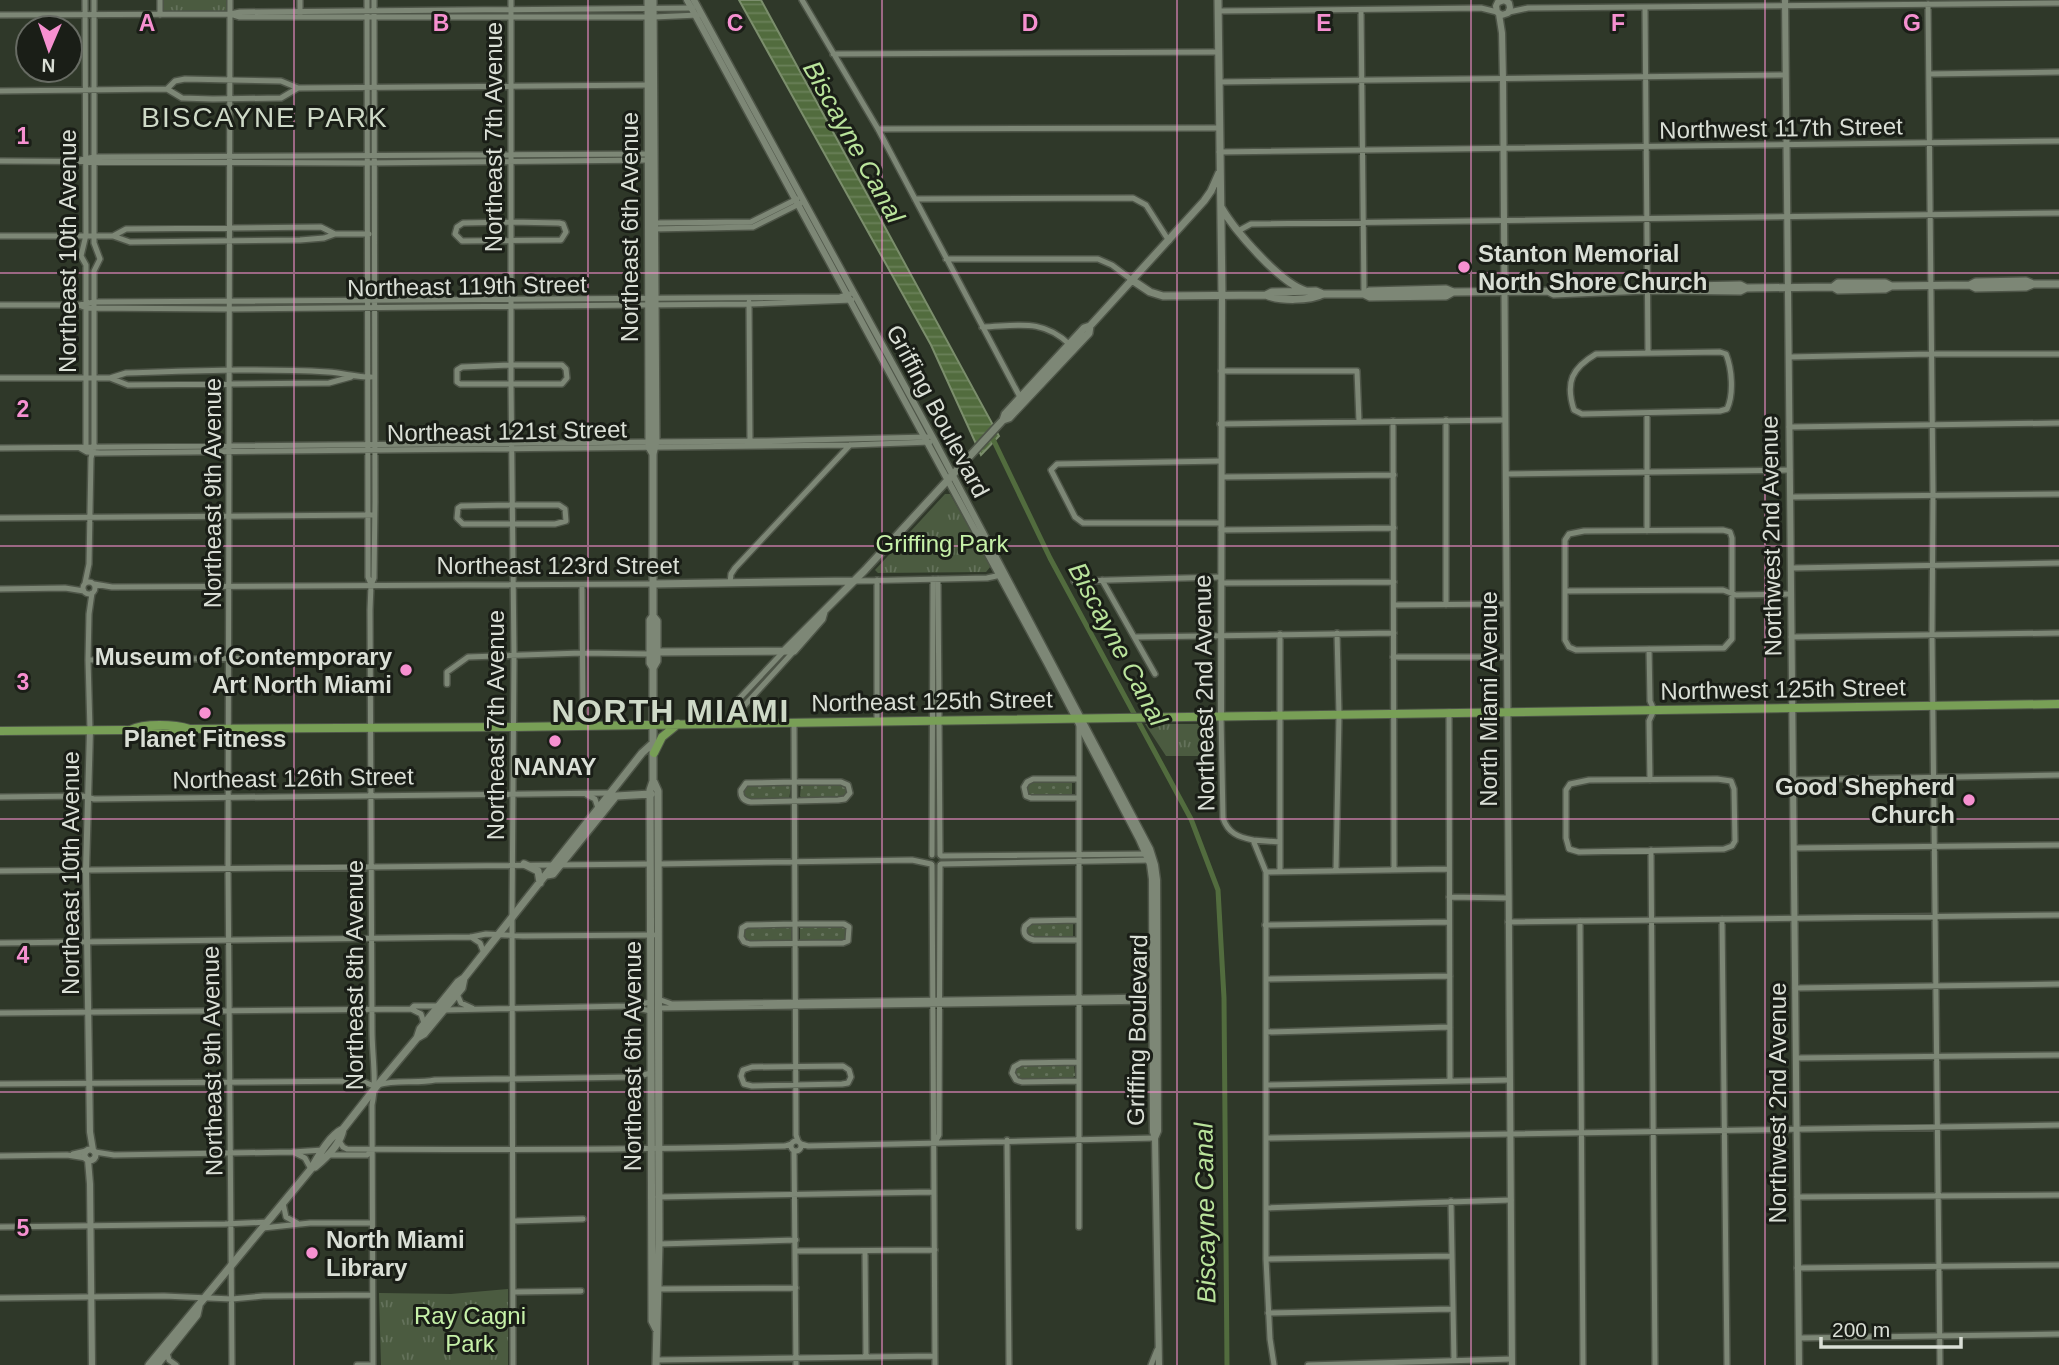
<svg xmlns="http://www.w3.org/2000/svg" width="2059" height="1365" viewBox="0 0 2059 1365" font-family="Helvetica,sans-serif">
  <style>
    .grass { fill: url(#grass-dots) }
    .park { fill: url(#park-tufts) }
    .pitch { fill: #4b5b40 }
    .water { fill: url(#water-rules); stroke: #7b8e6c; stroke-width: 2 }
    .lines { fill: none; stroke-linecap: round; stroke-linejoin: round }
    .canal { stroke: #526c3e; stroke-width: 5 }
    .minor-casing { stroke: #4e5548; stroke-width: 8 }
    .tertiary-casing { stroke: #4e5548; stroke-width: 9 }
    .secondary-casing { stroke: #4e5548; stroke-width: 10 }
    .primary-casing { stroke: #4e5548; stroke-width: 10 }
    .minor { stroke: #7d8776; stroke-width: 5 }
    .tertiary { stroke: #7d8776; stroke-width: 6 }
    .secondary { stroke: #7d8776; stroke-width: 7 }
    .primary { stroke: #789f56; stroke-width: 8 }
    .grid { fill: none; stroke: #f690d0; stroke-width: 2; stroke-opacity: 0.55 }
    .poi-dot { fill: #f690d0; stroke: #1a1e17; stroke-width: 2.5 }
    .labels { text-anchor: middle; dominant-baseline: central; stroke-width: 6; stroke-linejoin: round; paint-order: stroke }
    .street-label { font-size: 24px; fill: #dadfd6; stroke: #1a1e17 }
    .poi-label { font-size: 24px; font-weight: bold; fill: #dadfd6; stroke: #1a1e17; text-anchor: start }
    .park-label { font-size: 24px; fill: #c6f1a8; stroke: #1a1e17 }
    .water-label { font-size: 26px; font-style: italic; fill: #b9e39b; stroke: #1a1e17 }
    .quarter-label { font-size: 28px; letter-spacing: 2px; fill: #ced9c7; stroke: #1a1e17 }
    .district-label { font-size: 32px; font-weight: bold; letter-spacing: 2px; fill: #ced9c7; stroke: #1a1e17 }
    .grid-label { font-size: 23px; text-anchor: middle; font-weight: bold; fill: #f690d0; stroke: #1a1e17; stroke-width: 6; stroke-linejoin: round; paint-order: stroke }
  </style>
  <defs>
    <pattern id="grass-dots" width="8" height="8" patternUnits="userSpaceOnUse" patternTransform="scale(1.75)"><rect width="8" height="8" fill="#4b5b40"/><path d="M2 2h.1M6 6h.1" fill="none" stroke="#64725b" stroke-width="1.8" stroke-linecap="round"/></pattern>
    <pattern id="park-tufts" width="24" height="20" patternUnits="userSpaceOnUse" patternTransform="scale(1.75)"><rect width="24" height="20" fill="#4b5b40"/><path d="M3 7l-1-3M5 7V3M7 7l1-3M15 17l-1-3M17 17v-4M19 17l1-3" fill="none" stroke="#64725b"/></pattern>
    <pattern id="water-rules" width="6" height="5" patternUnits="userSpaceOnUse" patternTransform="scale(1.75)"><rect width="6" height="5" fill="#526c3e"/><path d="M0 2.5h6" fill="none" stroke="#6a8159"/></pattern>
  </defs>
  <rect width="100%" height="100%" fill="#2f3829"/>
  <path class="grass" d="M1072 781V796H1029L1026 793V788L1030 782Z
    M839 783 846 786 848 791 842 798 802 799 800 796 801 785Z
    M786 784 791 787 789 799 750 800 744 797 742 791 748 785Z
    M1033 922 1073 923V937L1033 938 1027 936 1026 928Z
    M843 925 848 928 847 940 843 941H800V926Z
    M748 927H791V941L751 942 743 936 744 930Z
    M1021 1064 1074 1065V1075L1075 1066 1077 1074 1070 1080H1022L1016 1077 1014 1071Z"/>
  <path class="park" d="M160 0H230V14L160 15Z
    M945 494H950L991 566 986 572 878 573 875 570Z
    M1145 724H1214V756H1166Z
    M508 1289V1365H381L379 1293 451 1294Z"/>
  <path class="pitch" d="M484 1323V1326H487L490 1365H451L449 1328H451V1325Z"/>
  <path class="water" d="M739 0H761L999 436 981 455 931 345Z"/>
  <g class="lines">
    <path class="canal" d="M991 435 1050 558 1191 819 1218 890 1224 998 1227 1365"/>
    <defs>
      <path id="minor" d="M85 0 86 235 81 256 86 265V449
        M230 0 228 868 232 1365
        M300 0V14
        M367 0 368 552V577L371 584
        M511 0V385L514 655 512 918 513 1365
        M802 0 878 129 1020 397
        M1928 4 1933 495 1932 636 1940 1365
        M1645 8 1648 353
        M1361 10 1364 294
        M1218 11 1481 8 1497 12
        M1509 12 1528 8 2059 3
        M230 14 239 17H654L698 15
        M0 15 230 14 240 12 693 8
        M160 15V0
        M833 54 1219 52
        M1929 74 2059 72
        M1219 82 1785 75
        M167 89 175 81 185 79 281 81 298 88 651 85
        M0 91 167 89 182 98 213 99 281 98 298 88
        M878 129 1219 128
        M1219 152 2059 141
        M80 160 94 157 652 154
        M0 161 367 163 651 160
        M915 199 1133 198 1146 205 1169 241
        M511 222 559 223 563 224 566 232 561 240 462 241 455 234 457 227 463 223Z
        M652 223 751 222 797 199
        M652 229 753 227 801 203
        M1238 231 1251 224 2059 213
        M0 236H113L130 242 300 240 324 238 335 234H369
        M113 236 126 229 321 227 335 234
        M946 259H1098L1112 265 1132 280
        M749 302 750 442
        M0 305H79L94 302 840 297 850 294
        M79 305 86 308 230 309 749 304 852 300
        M982 327C1017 326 1042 318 1069 344
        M1720 352 1726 354C1732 369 1734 394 1727 409L1720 411 1582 414 1574 410C1565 382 1572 368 1596 354Z
        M1789 357 1931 354H2059
        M511 365H562L566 369 567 378 562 384H460L457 382V370L462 367Z
        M1221 371H1357L1359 422
        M0 378H110L128 385 329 383 351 377
        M110 378 126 373C193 371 261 368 328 372 343 373 356 377 371 377
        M1647 413V531
        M1393 421 1394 869
        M1220 424 1505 420
        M1789 427 2059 423
        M0 448 766 441 928 437
        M80 448 87 452 100 453 850 445 930 442
        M1221 461 1057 464 1051 470 1075 517 1083 523H1221
        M1506 474 1790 470
        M1222 477 1394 475
        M1791 497 2059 494
        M512 505H559L565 509 566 521 555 524H463L457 518 458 508 461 506Z
        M0 518 372 515
        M1221 530 1394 528
        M1723 530 1730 532 1732 538V639L1724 648 1576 650 1569 647 1565 640V540L1569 534 1584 531Z
        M1792 568 2059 563
        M938 579 940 855
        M877 580V721
        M1102 580 1155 674
        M854 581 987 578 1001 575
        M1074 581 1221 577
        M83 588a6 6 0 1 1 12 0a6 6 0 1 1-12 0Z
        M85 583 89 564 91 458 94 447V271L100 259 94 243V0
        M730 583 731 574 735 568 850 445
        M1221 583 1394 582
        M94 584 112 587 653 584
        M582 585 583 726
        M0 589 65 588 84 591
        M1565 591 1723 590 1736 595 1791 594
        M1394 605 1506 604
        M1446 605V420
        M1136 637 1394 633
        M1791 637 2059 633
        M1649 649 1650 701 1654 710 1649 721 1650 780
        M784 651 739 699V705L744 706 794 651
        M1393 657H1506
        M88 660 370 657
        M447 684V672L468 657 582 653 650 654
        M1449 712 1450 1081
        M1221 716 1223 818C1228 833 1238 837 1253 840L1266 872V1259L1270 1339 1274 1365
        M794 722 796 1135 798 1141
        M90 730 88 660 89 614 92 593
        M1717 779 1731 781 1734 789 1735 841 1732 846 1724 849 1579 852 1569 849 1566 838V790L1570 784 1589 780Z
        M1793 780 2059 775
        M795 782H841L848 785 850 793 845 799 838 800 751 802C744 801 740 797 741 790L746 783Z
        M587 795 595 799 598 808
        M0 797 83 796 94 799 611 793
        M1078 798H1031L1026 796 1024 787 1027 782 1033 779H1078
        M1253 840 1280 842
        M1794 848 2059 845
        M1651 850 1655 1365
        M932 855 933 579
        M941 856 1149 854
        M658 864 912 860 931 864
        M941 864 1151 860
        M932 865 935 1365
        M1336 870 1339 715 1337 633
        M0 871 650 864
        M1280 871V634
        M1266 872 1448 869
        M1449 897 1508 898
        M1722 919 1727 1365
        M1079 920 1031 921 1025 926C1022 934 1026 938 1034 940H1079
        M1580 921 1583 1365
        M1508 922 2059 915
        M795 924H844L849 927 848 941 843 943 750 944 744 942 741 937 742 928 747 925Z
        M1265 925 1449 922
        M471 937 480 943 484 953
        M0 943 471 937 486 934 523 936 654 935
        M1266 979 1450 976
        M1795 988 2059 984
        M457 994 461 1003 472 1008
        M658 999 672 1004 1154 997
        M632 1007 651 1011
        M658 1008 1155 1001
        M411 1009 421 1014 424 1023
        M444 1010 629 1006 651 1002
        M0 1013 411 1009 414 1006H438
        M1266 1032 1450 1027
        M1796 1058 2059 1055
        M1079 1062 1021 1063 1014 1067 1012 1073 1016 1080 1022 1082 1079 1081
        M843 1066 849 1070 851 1077 848 1083 842 1084 752 1086 744 1084 741 1076 743 1070 752 1067Z
        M0 1084 362 1081 376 1087
        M378 1085C396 1079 417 1084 435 1080L635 1077 651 1073
        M1266 1085 1509 1080
        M1267 1138 2059 1125
        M1007 1140 1009 1365
        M791 1146a5 5 0 1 1 10 0a5 5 0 1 1-10 0Z
        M339 1141 343 1147 347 1149C493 1150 639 1150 785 1146L791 1144
        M801 1144 808 1146 1155 1138
        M934 1144 939 1135 940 865
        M794 1151 796 1365
        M95 1152 114 1155 293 1152 323 1150
        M293 1152 305 1158 311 1169
        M73 1154 86 1151
        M328 1155H367L372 1151
        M0 1156 67 1155 86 1158
        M658 1197 934 1192
        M1797 1197 2059 1195
        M1451 1201 1454 1360
        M283 1203 286 1217 297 1223
        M1266 1208 1511 1200
        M514 1221 583 1219
        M0 1227 225 1224 268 1222
        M1079 1227V726
        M263 1228 310 1223H372
        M659 1244 796 1240
        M796 1251 935 1250
        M865 1252 866 1357
        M1266 1259 1451 1256
        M1797 1268 2059 1265
        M658 1289 796 1288
        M514 1292 581 1291
        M0 1298 164 1296 232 1299 263 1296 372 1295
        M1268 1313 1452 1309
        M1799 1338 2059 1334
        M167 1353 169 1360 176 1365
        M656 1360 935 1356
        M357 1365H373
        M373 1365 372 1105C377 1081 372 1055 372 1030L370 610 371 585 374 578 375 501 374 0
        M1151 1365 1157 1350
        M1308 1365 1512 1359"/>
      <path id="tertiary" d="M687 0 1047 663 1139 839 1150 864 1152 879 1153 1132 1155 1138 1159 1365
        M694 0 932 436 1150 849 1155 865 1157 880 1158 1131 1155 1138
        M1785 0 1799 1365
        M1499 2 1504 0 1509 3 1510 8 1508 13 1502 15 1497 12 1496 6 1499 0
        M1499 14 1502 33 1503 79 1512 1365
        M1221 716 1222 296
        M90 730 86 870 90 1132 93 1150
        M84.5 1155a5.5 5.5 0 1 1 11 0a5.5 5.5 0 1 1-11 0Z
        M88 1160 90 1184 92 1365"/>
      <path id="secondary" d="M648 0 649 447 653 454
        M653 0 656 441 653 454V616L657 621V661L653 668
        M1218 0 1222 296
        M1221 207C1235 231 1280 283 1306 291
        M1132 280 1150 292 1163 296 1266 295C1279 301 1310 301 1323 294H1364L1370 297 1446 296 1453 292
        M1970 285 1976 282 2026 281 2033 284
        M1833 287 1838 283H1885L1891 286 1970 285 1976 288 2026 287 2033 284H2059
        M1684 289 1690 286 1740 285 1746 288 1833 287 1838 290 1885 289 1891 286
        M1548 291 1555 288 1599 287 1605 290
        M1364 294 1369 291 1446 289 1453 292 1548 291 1554 294 1647 290 1740 291 1746 288
        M1266 295 1272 292 1316 291 1323 294
        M1003 420 1005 414 1084 328 1090 326 1204 201 1211 191 1219 173
        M653 584 853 581
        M653 616 650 620V663L653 668V781L650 790 652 1321 656 1329
        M784 651 865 570 1003 420 1009 418 1089 333 1090 326
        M657 652 794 651 822 619 824 612
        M654 782 658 791 659 1244 656 1365
        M524 864 538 871 540 883
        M547 875 553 874 616 796 651 794
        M417 1038 420 1029 458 982 464 978 642 753 653 743
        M315 1167C326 1158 341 1143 343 1129
        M149 1365 311 1169C319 1155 329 1136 343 1129L376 1087 417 1038 424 1034 462 988 464 978
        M157 1365 197 1315 199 1306"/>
      <path id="primary" d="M130 730C145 723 174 724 190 729L512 727 2059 704
        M0 731 124 730C144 730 168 738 189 730
        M654 753 662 737 678 724"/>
    </defs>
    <use href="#minor" class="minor-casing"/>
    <use href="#tertiary" class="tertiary-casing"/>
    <use href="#secondary" class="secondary-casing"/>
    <use href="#primary" class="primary-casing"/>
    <use href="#minor" class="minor"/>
    <use href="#tertiary" class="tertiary"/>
    <use href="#secondary" class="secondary"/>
    <use href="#primary" class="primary"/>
  </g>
  <path class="grid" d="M294 0V1365M588 0V1365M882 0V1365M1177 0V1365M1471 0V1365M1765 0V1365M0 273H2059M0 546H2059M0 819H2059M0 1092H2059"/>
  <g class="poi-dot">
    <circle cx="1464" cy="267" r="7"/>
    <circle cx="406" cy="670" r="7"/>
    <circle cx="205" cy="713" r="7"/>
    <circle cx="555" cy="741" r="7"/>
    <circle cx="1969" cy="800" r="7"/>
    <circle cx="312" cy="1253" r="7"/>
  </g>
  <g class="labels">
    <g class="street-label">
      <text transform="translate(1781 128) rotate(-1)">Northwest 117th Street</text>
      <text transform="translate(493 137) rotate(-90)">Northeast 7th Avenue</text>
      <text transform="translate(629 227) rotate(-90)">Northeast 6th Avenue</text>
      <text transform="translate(67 251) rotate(-90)">Northeast 10th Avenue</text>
      <text transform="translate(467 286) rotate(-1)">Northeast 119th Street</text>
      <text transform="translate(938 411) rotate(62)">Griffing Boulevard</text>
      <text transform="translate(507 431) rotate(-1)">Northeast 121st Street</text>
      <text transform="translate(212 493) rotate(-90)">Northeast 9th Avenue</text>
      <text transform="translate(1771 536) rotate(-91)">Northwest 2nd Avenue</text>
      <text x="558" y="565">Northeast 123rd Street</text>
      <text transform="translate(1783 689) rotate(-1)">Northwest 125th Street</text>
      <text transform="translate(1204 693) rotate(-91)">Northeast 2nd Avenue</text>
      <text transform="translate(1488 699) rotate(-90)">North Miami Avenue</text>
      <text transform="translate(932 701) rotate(-1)">Northeast 125th Street</text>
      <text transform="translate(495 725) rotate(-90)">Northeast 7th Avenue</text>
      <text transform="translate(293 778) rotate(-1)">Northeast 126th Street</text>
      <text transform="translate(70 873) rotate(-90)">Northeast 10th Avenue</text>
      <text transform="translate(354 975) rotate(-90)">Northeast 8th Avenue</text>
      <text transform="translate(1137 1030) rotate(-89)">Griffing Boulevard</text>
      <text transform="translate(632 1056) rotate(-90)">Northeast 6th Avenue</text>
      <text transform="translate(212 1061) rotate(-91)">Northeast 9th Avenue</text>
      <text transform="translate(1777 1103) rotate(-90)">Northwest 2nd Avenue</text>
    </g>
    <g class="poi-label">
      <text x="1478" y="253">Stanton Memorial<tspan x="1478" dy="28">North Shore Church</tspan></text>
      <text x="392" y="656" text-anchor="end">Museum of Contemporary<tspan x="392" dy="28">Art North Miami</tspan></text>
      <text x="205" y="738" text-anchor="middle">Planet Fitness</text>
      <text x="555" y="766" text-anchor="middle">NANAY</text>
      <text x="1955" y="786" text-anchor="end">Good Shepherd<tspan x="1955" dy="28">Church</tspan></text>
      <text x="326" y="1239">North Miami<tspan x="326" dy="28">Library</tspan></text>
    </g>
    <g class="park-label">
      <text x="942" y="543">Griffing Park</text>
      <text x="470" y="1315">Ray Cagni<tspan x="470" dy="28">Park</tspan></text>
    </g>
    <g class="water-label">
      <text transform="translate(854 142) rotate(61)">Biscayne Canal</text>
      <text transform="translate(1118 644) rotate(62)">Biscayne Canal</text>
      <text transform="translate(1205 1213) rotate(-91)">Biscayne Canal</text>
    </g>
    <g class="quarter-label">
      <text x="265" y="117">BISCAYNE PARK</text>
    </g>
    <g class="district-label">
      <text x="671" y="711">NORTH MIAMI</text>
    </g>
  </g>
  <g class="grid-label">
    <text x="147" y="31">A</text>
    <text x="441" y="31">B</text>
    <text x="735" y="31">C</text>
    <text x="1030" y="31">D</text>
    <text x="1324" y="31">E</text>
    <text x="1618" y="31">F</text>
    <text x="1912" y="31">G</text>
    <text x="23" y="144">1</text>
    <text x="23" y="417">2</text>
    <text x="23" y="690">3</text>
    <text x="23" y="963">4</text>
    <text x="23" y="1236">5</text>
  </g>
  <g transform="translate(49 49) rotate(182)"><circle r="33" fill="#1a1e17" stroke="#676b63" stroke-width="2"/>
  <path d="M0-5L12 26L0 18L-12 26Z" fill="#f690d0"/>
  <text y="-10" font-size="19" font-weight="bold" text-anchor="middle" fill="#dadfd6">N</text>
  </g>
  <path d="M1821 1337v10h140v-10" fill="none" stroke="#dadfd6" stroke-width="3.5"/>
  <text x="1832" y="1337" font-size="21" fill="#dadfd6" stroke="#1a1e17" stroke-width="5" paint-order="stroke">200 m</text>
</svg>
